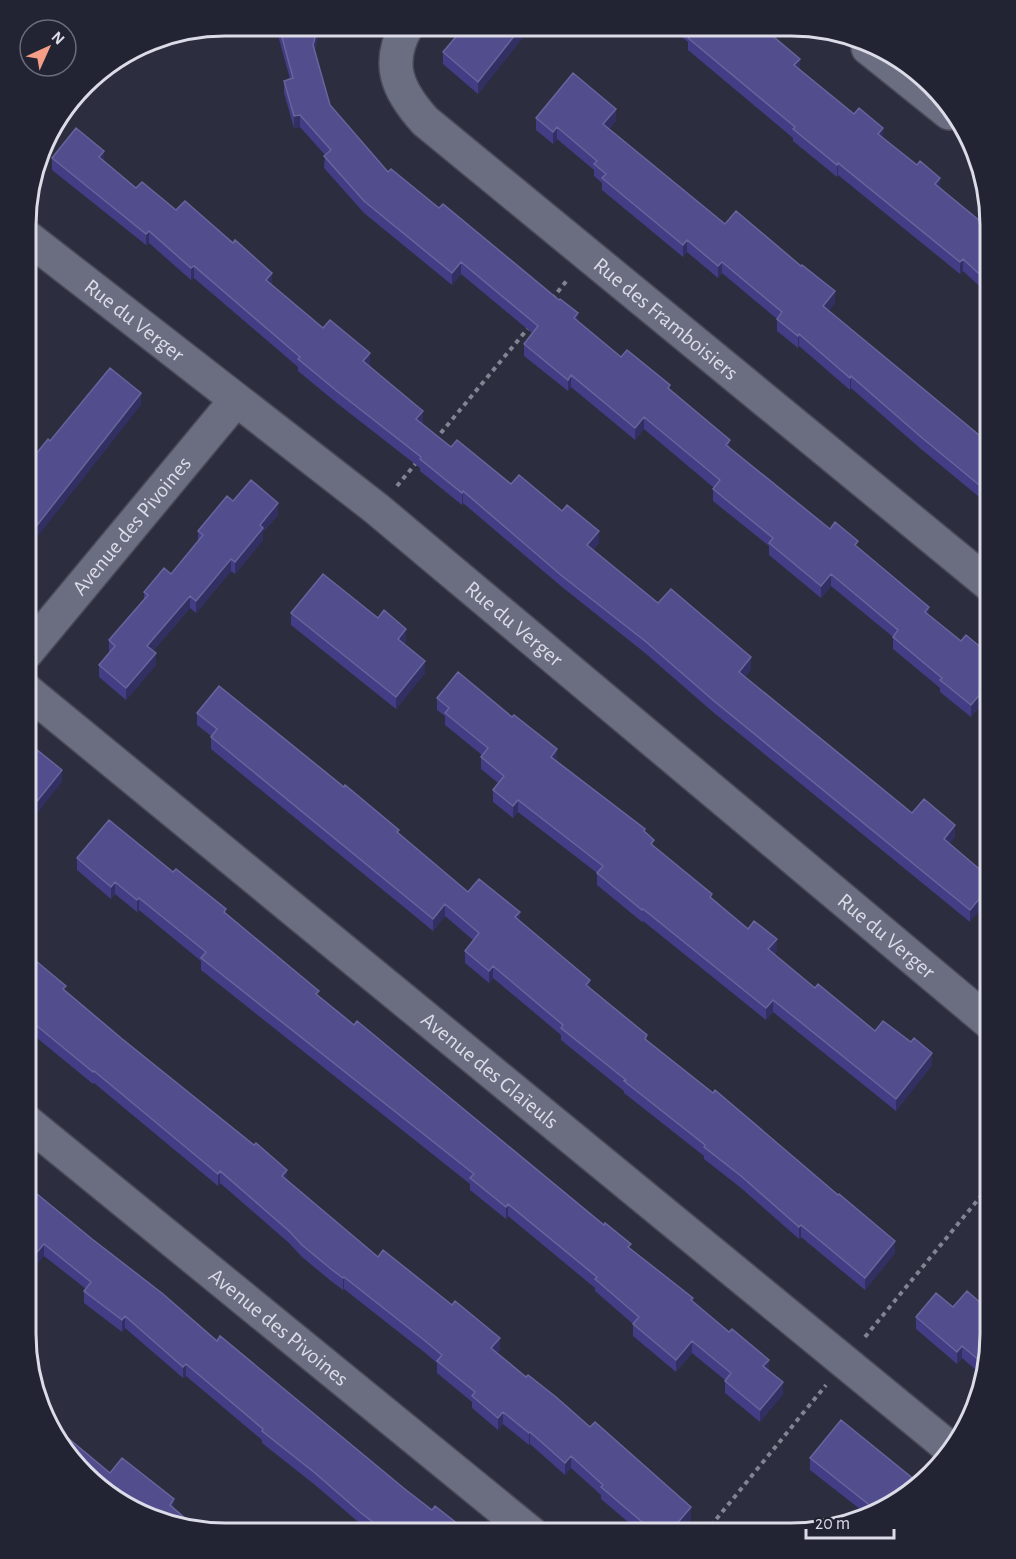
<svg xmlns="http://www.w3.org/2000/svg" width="1016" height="1559" viewBox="0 0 1016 1559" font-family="'Alegreya Sans',sans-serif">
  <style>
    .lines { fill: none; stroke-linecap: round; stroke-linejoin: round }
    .minor-casing { stroke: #484957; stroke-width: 36 }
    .path { stroke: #838492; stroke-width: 4; stroke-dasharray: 4.5 4.5; stroke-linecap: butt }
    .minor { stroke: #6b6d81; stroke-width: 33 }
    .wall { fill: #423d84 }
    .shaded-wall { fill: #322f63 }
    .building { fill: #524e8e; stroke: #68649c; stroke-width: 1.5 }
    .labels { text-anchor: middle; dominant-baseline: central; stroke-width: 4.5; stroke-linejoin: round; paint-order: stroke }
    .street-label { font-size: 22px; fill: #dbdce8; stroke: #222333 }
    .rim { fill: none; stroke: #dbdce8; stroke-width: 3 }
  </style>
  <rect width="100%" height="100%" fill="#2c2d3e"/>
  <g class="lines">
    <defs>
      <g id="minor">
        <path id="s1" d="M407 26C385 64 398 91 425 121L990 585"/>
        <path d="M868 48 949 113"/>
        <path id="s2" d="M27 237 377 509 990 1023"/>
        <path id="s3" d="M27 652 236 400"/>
        <path id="s4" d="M26 690 952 1450"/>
        <path id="s5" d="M26 1121 531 1533"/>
      </g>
    </defs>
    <use href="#minor" class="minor-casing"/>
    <path class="path" d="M552 299 568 279
      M435 440 530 326
      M397 486 417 462
      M865 1337 990 1185
      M705 1533 826 1385"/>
    <use href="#minor" class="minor"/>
  </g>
  <path class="wall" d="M279 26H320L315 50 330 105 388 172 621 357 670 390 730 448 830 529 858 548 929 615 961 641 990 655V712L981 705 971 717 940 692V688L893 649V637L831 586 821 598 769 555V546L713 501V489L714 488 644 429 635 440 571 387 568 391 524 356V344L532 333 461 274 452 285 364 213 324 168 325 155 300 127 294 128 284 93V81L290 79 279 39Z
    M465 26H532L478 94 443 64V52Z
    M669 27H762L800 70 883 138 940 189 980 221 990 225V296L963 271 960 274 838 175 837 177 793 141V138L688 50V42Z
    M536 118 616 121 609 129 725 224 835 303 828 311 990 444V506L921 449 851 388 850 390 799 346 798 348 777 331V319L722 273 718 278 687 252 683 257 602 190V183L594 176V170L557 139 553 144 536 130Z
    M52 158 104 161 136 188 176 210 272 285 323 328 370 365 369 366 423 422 422 424 451 447 511 484 599 543 593 550 658 603 751 669 745 677 912 813 955 837 949 844 990 878 970 922 714 713 645 653 562 587 463 503 462 505 420 471V468L338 404 298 371V367L194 278 191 280 149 243 146 245 52 170Z
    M233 501 278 515 263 532V540L235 574 231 571 196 613 190 608 153 651 156 665 126 700 99 677V665L109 653V640L144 600V592L171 574 198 542V531Z
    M291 613 406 641 404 644 425 673 396 709 291 625Z
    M437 698 557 761 645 832 654 847 712 899 777 951 774 954 815 988 875 1031 932 1065 896 1111 773 1012 766 1020 643 921 642 922 597 885V873L518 812 513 818 493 802V790L498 783 481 769V757L482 755 445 725V716L437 710Z
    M197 713 399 834 468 892 520 921 590 989 647 1041 895 1253 865 1290 801 1237 799 1239 741 1188 704 1159V1156L624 1093V1091L561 1040V1035L493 978 489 983 465 963V951L473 940 445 916 433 931 211 749V736L197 725Z
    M77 858 173 872 226 914 319 996 631 1249 693 1302 769 1370 783 1394 760 1422 725 1393V1380L692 1353 676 1372 633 1336V1324L595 1291V1288L508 1216 506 1219 470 1190V1184L201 970V961L139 910 137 912 115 894 111 899 77 870Z
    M26 959 66 991 378 1257 500 1350 497 1353 691 1519 679 1533H641L601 1499V1495L571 1468 565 1475 530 1444 529 1445 503 1424 498 1430 472 1408V1402L437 1373V1363L424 1352 344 1289 343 1290 331 1281 302 1257 289 1243 220 1183 218 1186 94 1083 93 1084 26 1029Z
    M26 1185 217 1341 406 1490 463 1533 370 1532 315 1485 262 1443V1440L186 1376 183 1378 125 1328 122 1332 84 1303V1291L86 1289 44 1256 31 1271 26 1267Z
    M916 1317 990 1348 984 1377 962 1358 957 1364 916 1329Z
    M810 1458 916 1481 870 1517 810 1470Z"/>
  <path class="shaded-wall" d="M318 26H320L313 57V45Z
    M522 26H532L478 94V82Z
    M800 59V71L794 65Z
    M616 109V121L603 136V124Z
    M300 115V127L294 128V116Z
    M557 127V139L553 144V132Z
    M883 128V140L878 134Z
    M104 151V163L99 157Z
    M838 163V175L837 177V165Z
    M940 178V190L935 184Z
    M149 231V243L146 245V234Z
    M687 240V252L683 257V245Z
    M963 259V271L960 274V262Z
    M461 262V274L452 285V273Z
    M722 262V273L718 278V266Z
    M194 266V278L191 280V268Z
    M272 273V285L266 292V280Z
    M835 291V303L823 318V306Z
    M578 313V325L574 318Z
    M799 334V346L798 348V336Z
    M370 353V365L363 373V361Z
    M571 375V387L568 391V380Z
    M851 376V388L850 390V378Z
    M141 393V405L27 550V538Z
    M423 411V422L416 431V419Z
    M644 417V429L635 440V428Z
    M730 440V452L726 445Z
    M463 491V503L462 505V493Z
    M278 503V515L263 532V540L235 574V562L260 525Z
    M599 531V543L587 557V545Z
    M231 559V571L196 613V601Z
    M831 574V586L821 598V586Z
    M190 596V608L147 658V646Z
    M929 607V619L925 612Z
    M406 629V641L398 651V639Z
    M156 653V665L126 700V688Z
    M751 657V669L739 684V672Z
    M425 661V673L396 709V697Z
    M981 693V705L971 717V705Z
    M557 749V761L551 769V757Z
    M62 770V782L26 827V815Z
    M518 800V812L513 818V806Z
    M955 825V837L944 851V839Z
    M115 882V894L111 899V887Z
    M990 886V898L970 922V910Z
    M139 898V910L137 912V900Z
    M445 904V916L433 931V919Z
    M520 912V924L515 917Z
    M777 939V951L768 961V949Z
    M493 966V978L489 983V971Z
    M590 980V992L586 985Z
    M773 1000V1012L766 1020V1008Z
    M932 1053V1065L896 1111V1099Z
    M287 1170V1182L282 1176Z
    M220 1171V1183L218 1186V1174Z
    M508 1204V1216L506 1219V1207Z
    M801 1225V1237L799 1239V1227Z
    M895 1241V1253L865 1290V1278Z
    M44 1244V1256L31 1271V1259Z
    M344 1277V1289L343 1290V1278Z
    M125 1316V1328L122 1332V1320Z
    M500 1338V1350L491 1360V1348Z
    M692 1341V1353L676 1372V1360Z
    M962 1346V1358L957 1364V1352Z
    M769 1360V1372L763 1366Z
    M186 1364V1376L183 1378V1367Z
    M783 1382V1394L760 1422V1410Z
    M503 1412V1424L498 1430V1418Z
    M530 1432V1444L529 1445V1433Z
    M571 1456V1468L565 1475V1463Z
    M174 1499V1511L170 1505Z
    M691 1507V1519L679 1533H669Z"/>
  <path class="building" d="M279 26H318L313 45 330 105 388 172 391 169 439 208 443 204 559 300 560 299 578 313 574 318 621 357 627 350 670 385 668 388 730 440 726 445 830 529 835 522 858 541 855 545 929 607 925 612 961 641 966 635 990 655V700L981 693 971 705 940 680 942 678 893 637 898 630 831 574 821 586 769 543 773 538 713 489 720 480 644 417 635 428 571 375 568 380 524 344 538 326 461 262 452 273 364 201 324 156 331 150 300 115 294 116 284 81 293 78Z
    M465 26H522L478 82 443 52Z
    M684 27H762L800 59 794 65 854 114 859 108 883 128 878 134 917 165 920 161 940 178 935 184 980 221 984 216 990 222V284L963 259 960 262 838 163 837 165 793 129 795 127 688 38 692 34Z
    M573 73 616 109 603 124 725 224 736 211 801 266 802 265 835 291 823 306 990 444V494L921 437 851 376 850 378 799 334 798 336 777 319 782 312 722 262 718 266 687 240 683 245 602 178 606 174 594 164 597 161 557 127 553 132 536 118Z
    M76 128 104 151 99 157 136 188 142 182 176 210 185 201 233 243 235 240 272 273 266 280 323 328 330 320 370 353 363 361 423 411 416 419 451 447 457 440 511 484 519 475 562 511 567 505 599 531 587 545 658 603 671 589 751 657 739 672 912 813 924 799 955 825 944 839 990 878V886L970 910 714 701 645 641 562 576 463 491 462 493 420 459 421 457 338 392 298 359 300 357 194 266 191 268 149 231 146 234 52 158Z
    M110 368 141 393 27 538V465L48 439 50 441Z
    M251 480 278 503 260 525 263 528 235 562 231 559 196 601 190 596 147 646 156 653 126 688 99 665 115 646 109 640 148 595 144 592 164 568 171 574 203 535 198 531 227 496 233 501Z
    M323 574 378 618 384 610 406 629 398 639 425 661 396 697 291 613Z
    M458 672 512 717 514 715 557 749 551 757 645 829 644 831 654 840 651 844 712 894 710 897 748 929 754 921 777 939 768 949 815 988 818 984 875 1031 883 1021 911 1042 914 1038 932 1053 896 1099 773 1000 766 1008 643 909 642 910 597 873 603 866 518 800 513 806 493 790 504 776 481 757 488 748 445 713 449 708 437 698Z
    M219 686 344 787 345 785 399 830 397 832 468 892 479 879 520 912 515 917 590 980 586 985 647 1035 645 1039 713 1093 715 1090 838 1195 839 1194 895 1241 865 1278 801 1225 799 1227 741 1176 704 1147 705 1145 624 1081 626 1080 561 1028 563 1025 493 966 489 971 465 951 479 933 445 904 433 919 211 737 217 729 197 713Z
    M26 741 62 770 26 815Z
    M109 820 173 872 176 869 226 909 224 912 319 991 316 994 354 1025 357 1021 604 1225 605 1223 631 1244 628 1247 693 1298 691 1300 729 1332 732 1329 769 1360 763 1366 783 1382 760 1410 725 1381 731 1373 692 1341 676 1360 633 1324 639 1317 595 1279 597 1277 508 1204 506 1207 470 1178 474 1174 201 958 206 952 139 898 137 900 115 882 111 887 77 858Z
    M26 959 33 965 36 961 66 986 63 989 121 1038 254 1145 256 1143 287 1170 282 1176 378 1257 383 1250 452 1305 455 1301 500 1338 491 1348 526 1377 528 1375 556 1397 590 1427 595 1422 691 1507 669 1533H655L601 1487 603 1485 571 1456 565 1463 530 1432 529 1433 503 1412 498 1418 472 1396 475 1392 437 1361 442 1355 424 1340 344 1277 343 1278 331 1269 302 1245 289 1231 220 1171 218 1174 94 1071 93 1072 26 1017Z
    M26 1185 92 1239 163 1294 217 1341 220 1336 406 1490 432 1510 435 1506 463 1528 461 1531 462 1533 386 1532 361 1513 315 1473 262 1431 263 1429 186 1364 183 1367 125 1316 122 1320 84 1291 91 1282 44 1244 31 1259 26 1255Z
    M967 1291 990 1311V1348L986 1366 962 1346 957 1352 916 1317 936 1293 953 1307Z
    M841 1420 916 1481 877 1511 810 1458Z
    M62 1433 110 1473 122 1458 174 1499 170 1505 201 1532 104 1493 60 1435Z"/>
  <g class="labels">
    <g class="street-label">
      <text stroke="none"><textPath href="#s1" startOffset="417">Rue des Framboisiers</textPath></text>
      <text stroke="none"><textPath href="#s2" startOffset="136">Rue du Verger</textPath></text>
      <text stroke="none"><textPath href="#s3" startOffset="164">Avenue des Pivoines</textPath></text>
      <text stroke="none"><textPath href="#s2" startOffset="622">Rue du Verger</textPath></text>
      <text stroke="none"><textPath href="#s2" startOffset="1108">Rue du Verger</textPath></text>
      <text stroke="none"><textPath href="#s4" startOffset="600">Avenue des Glaïeuls</textPath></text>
      <text stroke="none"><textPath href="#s5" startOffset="326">Avenue des Pivoines</textPath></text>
    </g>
  </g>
  <path d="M0 0H1016V1559H0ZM225 36H791A189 189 0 0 1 980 225V1334A189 189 0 0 1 791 1523H225A189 189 0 0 1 36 1334V225A189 189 0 0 1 225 36Z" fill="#222333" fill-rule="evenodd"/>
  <path class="rim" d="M225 36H791A189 189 0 0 1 980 225V1334A189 189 0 0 1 791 1523H225A189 189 0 0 1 36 1334V225A189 189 0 0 1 225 36Z"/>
  <g transform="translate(48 48) rotate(45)"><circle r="28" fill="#222333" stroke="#6c6d7b" stroke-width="1.5"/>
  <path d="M0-4.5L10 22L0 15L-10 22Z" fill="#f49e87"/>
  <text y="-9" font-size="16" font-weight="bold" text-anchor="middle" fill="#dbdce8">N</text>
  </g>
  <path d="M806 1529v9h88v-9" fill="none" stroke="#dbdce8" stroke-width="3"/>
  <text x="815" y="1529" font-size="18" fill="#dbdce8" stroke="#222333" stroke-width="4.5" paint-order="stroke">20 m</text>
</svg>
